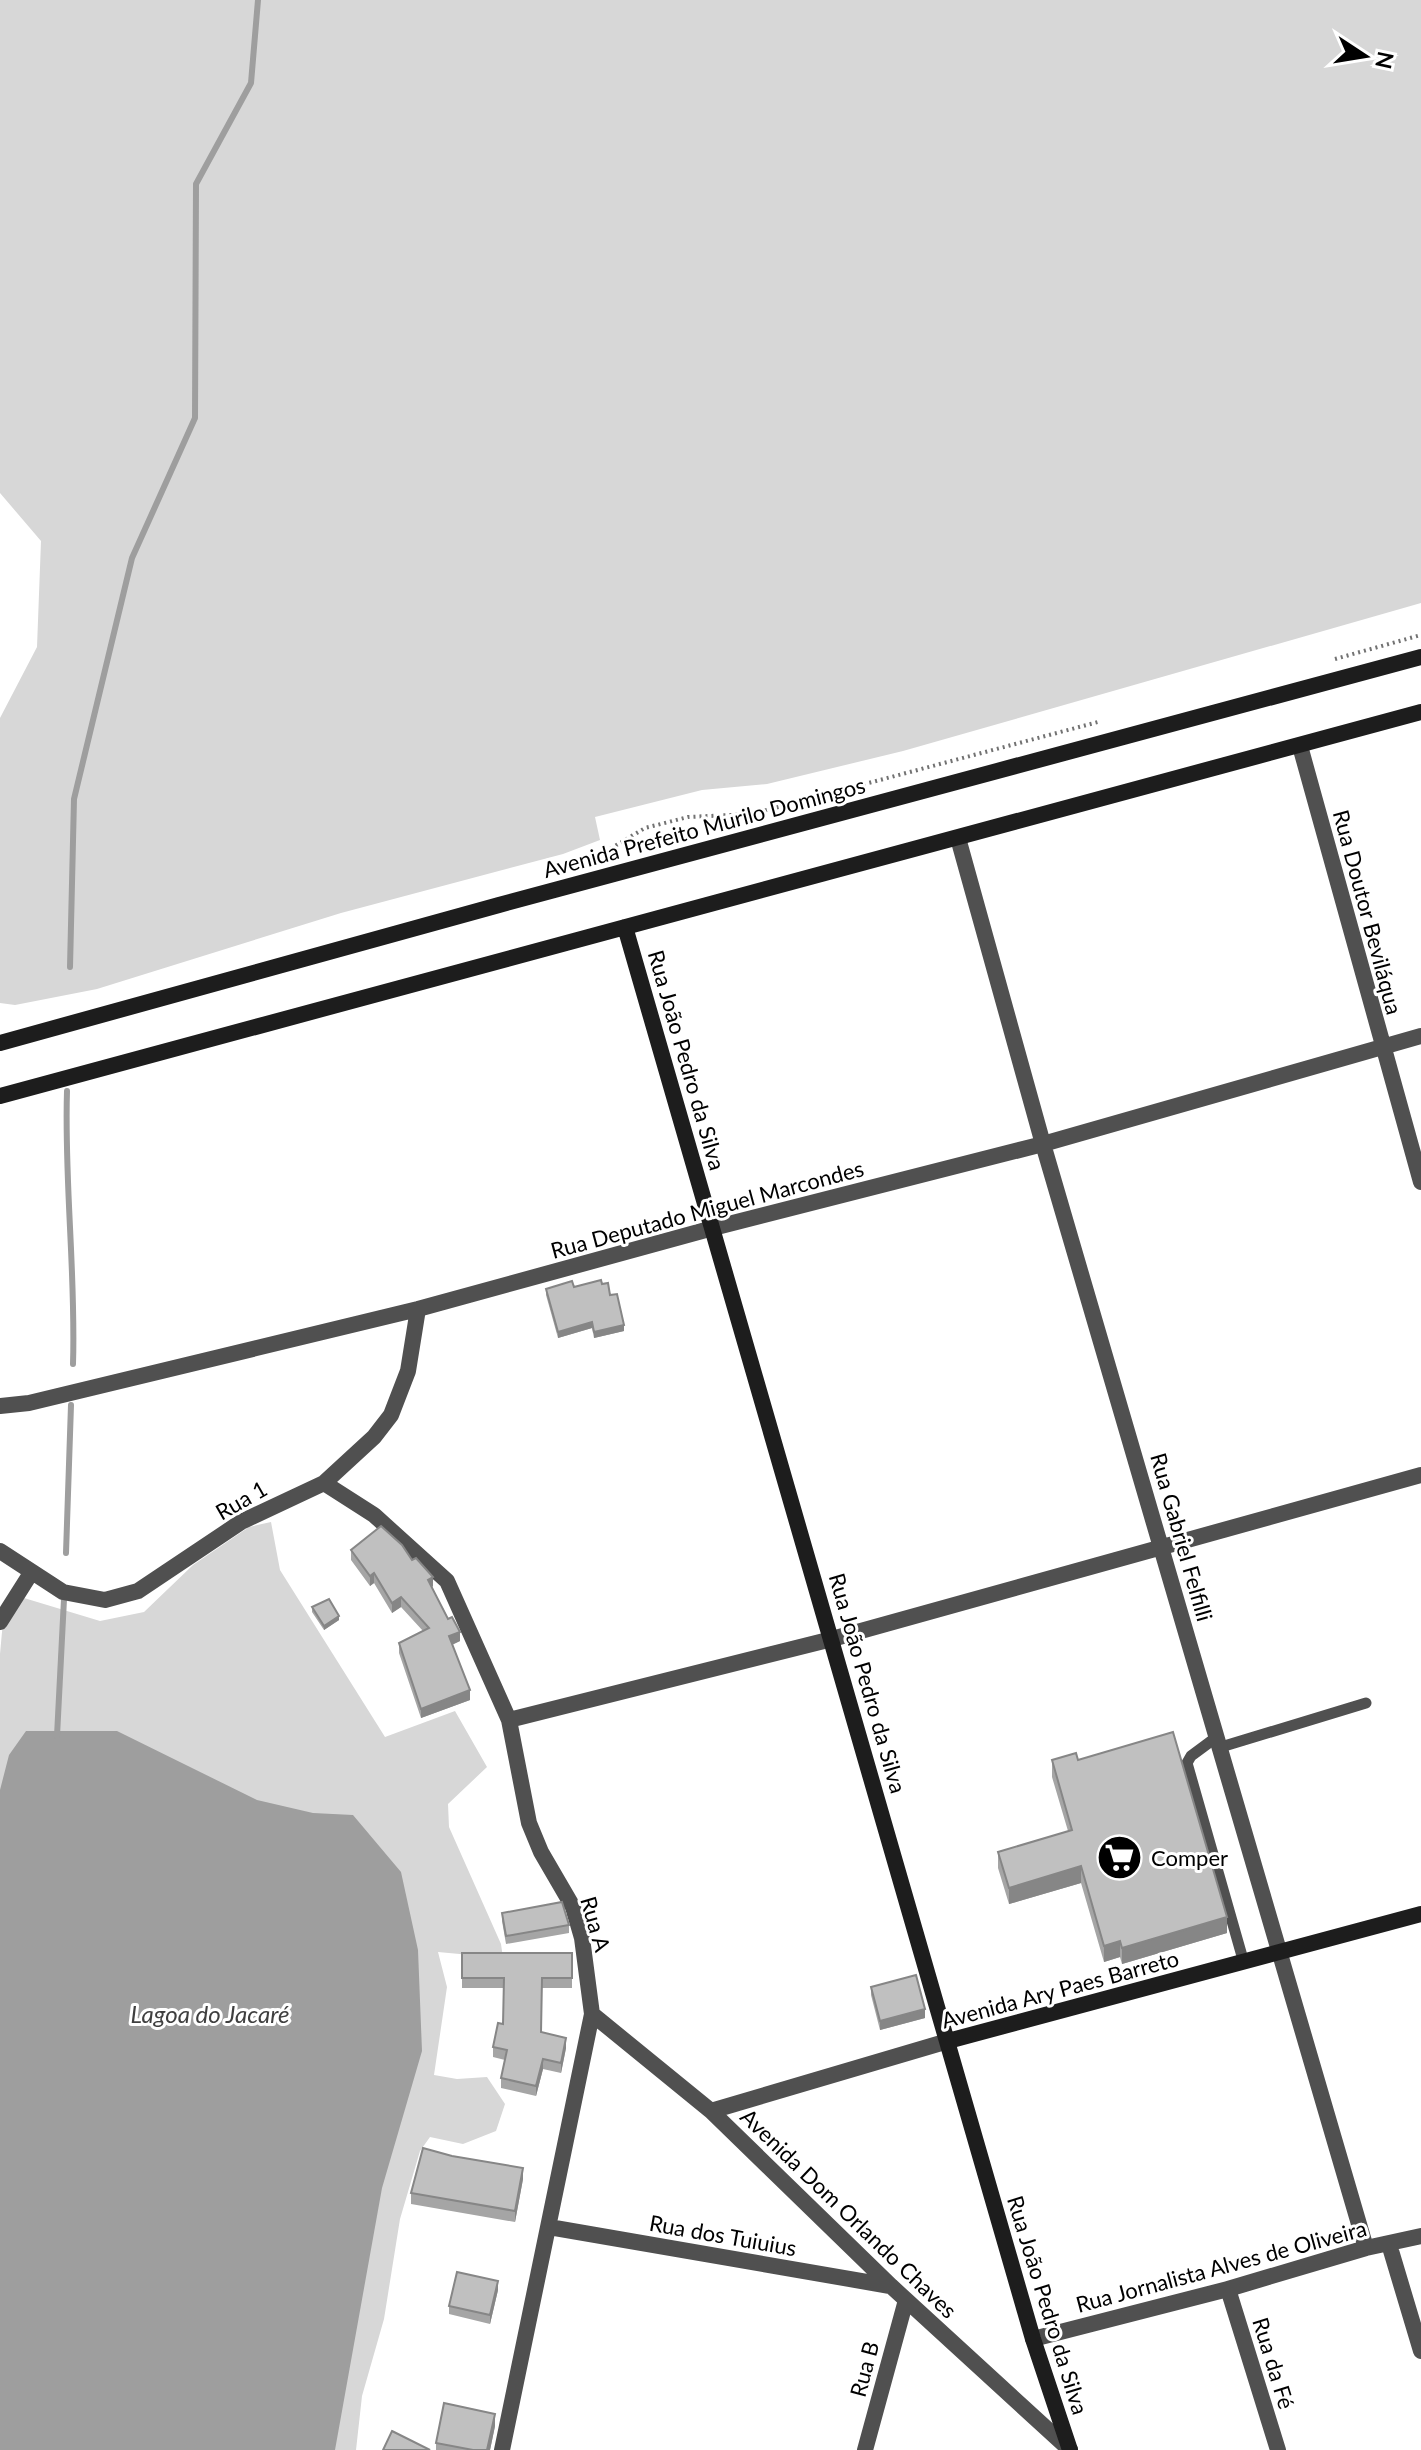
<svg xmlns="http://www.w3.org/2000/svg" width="1421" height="2450" viewBox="0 0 1421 2450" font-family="Lato,sans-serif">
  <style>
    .green { fill: #d7d7d7 }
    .water { fill: #9e9e9e }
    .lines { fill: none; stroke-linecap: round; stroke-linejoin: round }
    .stream { stroke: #9e9e9e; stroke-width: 6 }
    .path { stroke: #727272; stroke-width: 4; stroke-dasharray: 2 4; stroke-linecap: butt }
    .lane { stroke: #505050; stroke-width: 11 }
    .street { stroke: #505050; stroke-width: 16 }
    .secondary { stroke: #1d1d1d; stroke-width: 16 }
    .wall { fill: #a5a5a5 }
    .shaded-wall { fill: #868686 }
    .building { fill: #c0c0c0; stroke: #868686; stroke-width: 2 }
    .labels { text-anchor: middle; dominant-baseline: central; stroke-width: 6; stroke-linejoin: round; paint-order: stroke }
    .street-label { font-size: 22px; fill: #000; stroke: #fff }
    .poi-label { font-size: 22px; fill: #000; stroke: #fff; text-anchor: start }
    .water-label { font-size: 24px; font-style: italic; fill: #3f3f3f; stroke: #fff }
  </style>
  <rect width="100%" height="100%" fill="#fff"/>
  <path class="green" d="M0 0H1421V603L903 751 767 784 702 790 595 817 600 840 563 854 341 913 97 989 15 1005 0 1003V718L37 647 41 541 0 493Z
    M271 1522 280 1570 385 1737 455 1711 487 1767 448 1804 449 1827 501 1944 503 1958 438 1952 447 1987 434 2075 457 2079 487 2077 505 2104 496 2131 463 2144 430 2137 420 2151 400 2219 384 2319 362 2396 356 2450H0V1654L3 1621 24 1598 100 1621 144 1612 193 1565 249 1527Z"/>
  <path class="water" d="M26 1731H117L257 1800 313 1813 353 1815 401 1872 418 1950 422 2051 382 2188 335 2450H0V1790L9 1755Z"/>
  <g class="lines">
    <path class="stream" d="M70 967 74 799 132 558 195 418 196 184 251 83 258 0
      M67 1091C64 1182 76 1273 73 1364
      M66 1553 71 1405
      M57 1736 64 1599"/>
    <path class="path" d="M1335 659 1421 635
      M590 861 645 828 688 817 752 814 1098 722"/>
    <path class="lane" d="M1218 1736 1191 1756 1187 1763 1244 1963
      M1221 1747 1366 1703"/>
    <path class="street" d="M1300 746 1421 1182
      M958 838 1043 1144 1366 2248
      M0 1406 29 1403 418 1309 713 1228 1043 1144 1421 1036
      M324 1483 374 1515 447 1581 509 1720 529 1823 541 1852 573 1907 582 1938 592 2014 502 2450
      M0 1551 63 1592 105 1600 138 1591 241 1522 324 1483 374 1437 391 1415 408 1371 418 1309
      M0 1622 31 1573
      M509 1720 832 1639 1421 1475
      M592 2014 711 2111 891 2286 1070 2450
      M711 2111 948 2041
      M549 2227 890 2286
      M1389 2244 1421 2351
      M1228 2289 1278 2450
      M1033 2339 1228 2289 1366 2248 1421 2236
      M865 2450 906 2300"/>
    <path class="secondary" d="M625 927 1033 2339 1070 2450
      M0 1043 499 905 1421 657
      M0 1096 1421 712
      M948 2041 1421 1914"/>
  </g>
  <path class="wall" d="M602 1284 610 1295 624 1331 594 1338 592 1328 558 1338 546 1295V1289Z
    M351 1550 412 1560 433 1586 432 1587 460 1641 452 1645 470 1700 421 1718 399 1653V1643L423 1631 401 1607 392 1613 374 1583 370 1586 351 1560Z
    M312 1607 339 1620 324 1630 312 1612Z
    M1052 1760H1078L1227 1933 1122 1964 1120 1957 1104 1962 1081 1883 1009 1904 998 1868V1852L1068 1831 1052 1777Z
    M502 1913 569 1925V1933L506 1944 502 1921Z
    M462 1953H572V1988H542L541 2033 566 2048 561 2073 543 2069 536 2096 501 2088V2078L505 2060 493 2057V2047L503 2024 504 1988H462Z
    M871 1987 925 2018 880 2030 871 1995Z
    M523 2179 515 2222 411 2204V2193Z
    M498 2290 490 2324 449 2314V2306Z
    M495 2426 490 2450H436V2443Z"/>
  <path class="shaded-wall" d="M592 1322V1328L558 1338V1332Z
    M624 1325V1331L594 1338V1332Z
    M374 1573V1583L370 1586V1576Z
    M433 1577V1586L428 1590V1580Z
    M401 1597V1607L392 1613V1603Z
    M339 1616V1620L324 1630V1626Z
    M460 1632V1641L449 1646V1636Z
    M470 1690V1700L421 1718V1709Z
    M1081 1866V1883L1009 1904V1888Z
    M1227 1917V1933L1122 1964V1948Z
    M1120 1941V1957L1104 1962V1946Z
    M925 2009V2018L880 2030V2021Z
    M566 2038V2048L561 2073V2063Z
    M543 2059V2069L536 2096V2086Z
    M523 2168V2179L515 2222V2211Z
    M498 2281V2290L490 2324V2315Z
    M495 2414V2426L490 2450H487Z"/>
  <path class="building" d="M601 1280 602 1284 608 1283 610 1295 617 1294 624 1325 594 1332 592 1322 558 1332 546 1289 572 1281 574 1287Z
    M381 1526 402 1545 412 1560 416 1558 433 1577 428 1580 448 1619 452 1617 460 1632 449 1636 470 1690 421 1709 399 1643 429 1628 401 1597 392 1603 374 1573 370 1576 351 1550Z
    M329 1599 339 1616 324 1626 312 1607Z
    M1173 1732 1227 1917 1122 1948 1120 1941 1104 1946 1081 1866 1009 1888 998 1852 1072 1830 1052 1760 1076 1753 1078 1760Z
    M562 1902 569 1925 506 1936 502 1913Z
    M462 1953H572V1978H542L541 2032 566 2038 561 2063 543 2059 536 2086 501 2078 507 2050 493 2047 498 2023 503 2024 504 1978H462Z
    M916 1975 925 2009 880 2021 871 1987Z
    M423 2148 452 2156 523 2168 515 2211 411 2193Z
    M457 2272 498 2281 490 2315 449 2306Z
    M444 2403 495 2414 487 2450H473L436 2443Z
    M392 2431 430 2450H383Z"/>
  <defs>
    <symbol id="supermarket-disc" viewBox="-11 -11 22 22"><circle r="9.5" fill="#000" stroke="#fff"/><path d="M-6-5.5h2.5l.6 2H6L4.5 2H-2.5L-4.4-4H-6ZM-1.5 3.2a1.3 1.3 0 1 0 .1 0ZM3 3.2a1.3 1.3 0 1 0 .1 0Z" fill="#fff"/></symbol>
  </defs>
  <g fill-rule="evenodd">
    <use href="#supermarket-disc" x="1094" y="1832" width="51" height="51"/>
  </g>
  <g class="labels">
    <g class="street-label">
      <text transform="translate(704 827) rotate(-15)">Avenida Prefeito Murilo Domingos</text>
      <text transform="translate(1368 912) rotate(75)">Rua Doutor Beviláqua</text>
      <text transform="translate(687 1060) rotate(74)">Rua João Pedro da Silva</text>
      <text transform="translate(707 1209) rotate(-15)">Rua Deputado Miguel Marcondes</text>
      <text transform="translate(241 1500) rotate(-30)">Rua 1</text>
      <text transform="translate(1182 1537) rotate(74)">Rua Gabriel Felfilli</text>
      <text transform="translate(868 1683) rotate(74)">Rua João Pedro da Silva</text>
      <text transform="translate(596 1924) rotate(74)">Rua A</text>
      <text transform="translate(1060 1989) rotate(-15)">Avenida Ary Paes Barreto</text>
      <text transform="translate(849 2213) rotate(44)">Avenida Dom Orlando Chaves</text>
      <text transform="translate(723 2235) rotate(10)">Rua dos Tuiuius</text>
      <text transform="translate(1221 2266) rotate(-15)">Rua Jornalista Alves de Oliveira</text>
      <text transform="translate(1048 2305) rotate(73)">Rua João Pedro da Silva</text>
      <text transform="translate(1274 2363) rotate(73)">Rua da Fé</text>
      <text transform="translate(864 2369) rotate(-75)">Rua B</text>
    </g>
    <g class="poi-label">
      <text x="1151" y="1857">Comper</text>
    </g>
    <g class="water-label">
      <text x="210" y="2013">Lagoa do Jacaré</text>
    </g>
  </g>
  <g transform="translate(1365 56) rotate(102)" stroke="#ffffff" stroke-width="6" paint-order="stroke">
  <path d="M0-6L14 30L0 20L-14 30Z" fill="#000000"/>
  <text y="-12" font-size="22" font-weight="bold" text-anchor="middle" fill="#000000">N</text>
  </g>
</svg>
